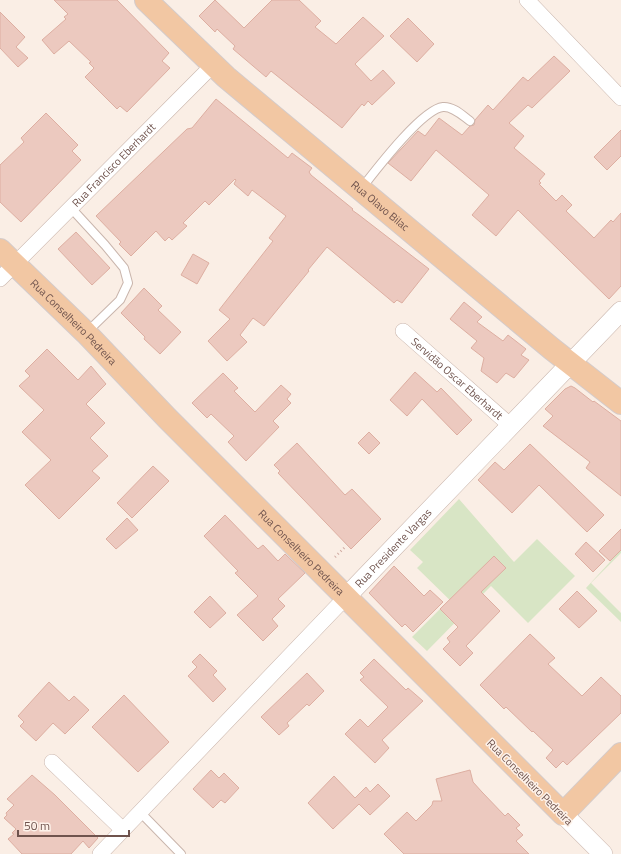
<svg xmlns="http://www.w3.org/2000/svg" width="621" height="854" viewBox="0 0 621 854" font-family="'Titillium Web',sans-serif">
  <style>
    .green { fill: #d8e5c5 }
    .building { fill: #ecc9bf; stroke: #ddaea1 }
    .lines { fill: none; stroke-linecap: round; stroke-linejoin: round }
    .service-casing { stroke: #c9b5ac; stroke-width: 10 }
    .minor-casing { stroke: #c9b5ac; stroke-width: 16 }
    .tertiary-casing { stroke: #c9b5ac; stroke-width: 20 }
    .primary-casing { stroke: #d4cbca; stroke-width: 24 }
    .path { stroke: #d1aca3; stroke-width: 2.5; stroke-dasharray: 1 3; stroke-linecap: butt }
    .service { stroke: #fff; stroke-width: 8 }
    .minor { stroke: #fff; stroke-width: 15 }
    .tertiary { stroke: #fff; stroke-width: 19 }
    .primary { stroke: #f2c7a3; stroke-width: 22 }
    .labels { text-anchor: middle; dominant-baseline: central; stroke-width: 3; stroke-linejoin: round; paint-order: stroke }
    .street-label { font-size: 11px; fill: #6f534d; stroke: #fdf2ea }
  </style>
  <rect width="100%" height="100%" fill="#faeee5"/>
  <path class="green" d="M459 499 514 562 537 539 575 576 528 623 491 586 427 651 412 637 440 609 450 620 460 610 417 568 423 562 410 550Z
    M621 550V553L591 583 621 613V622L586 588Z"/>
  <path class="building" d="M54 0H117L169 53 162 61 170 68 127 112 120 106 117 109 85 77 94 68 89 63 91 62 69 41 54 54 42 40 66 19 64 17 68 14Z
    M215 0 244 28 272 0H299L321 21 315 27 336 44 363 17 384 36 355 64 371 81 383 70 395 83 372 105 368 101 364 106 362 104 342 128 271 71 266 77 233 49 235 46 217 29 215 32 199 16Z
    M0 12 25 37 16 47 28 58 18 67 0 48Z
    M408 18 434 44 417 62 390 36Z
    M554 56 570 71 532 108 528 105 509 123 524 136 514 148 545 174 539 181 541 183 539 184 556 201 562 195 572 205 566 211 594 238 611 220 613 222 621 213V286L609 299 518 210 496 236 472 215 489 195 436 150 411 181 388 163 418 131 425 136 439 118 462 135 470 126 474 125 475 120 488 105 493 110 523 77 528 81Z
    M216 99 288 158 292 153 312 168 309 172 311 175 353 209 352 210 359 215 429 269 402 303 397 300 394 303 327 247 308 270 309 271 264 326 253 318 240 335 247 342 227 361 208 341 230 319 219 310 273 241 269 238 286 216 252 190 248 196 234 184 236 180 235 179 209 205 205 201 183 223 187 226 172 240 169 237 165 241 156 231 131 256 119 244 121 242 96 216 187 129 192 128Z
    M46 113 78 145 72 151 81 160 21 222 0 202V165L24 142 21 138Z
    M621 130V156L607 170 594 157Z
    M76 232 110 268 92 285 58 249Z
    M193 254 209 263 197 284 181 275Z
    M144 288 162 306 158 310 181 332 160 354 144 339 145 337 121 313Z
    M464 302 482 317 477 322 503 341 508 335 526 349 521 355 529 360 514 378 506 373 497 383 481 371 484 358 471 348 477 341 450 319Z
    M47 349 78 380 91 366 106 384 86 404 105 423 90 438 108 456 92 471 100 478 59 519 25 485 51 460 22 432 44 410 19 386 30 376 25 371Z
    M415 372 437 392 441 388 472 420 457 435 422 399 407 416 390 400Z
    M223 373 238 388 234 391 255 412 281 385 291 394 287 399 291 403 273 421 279 427 246 461 228 442 234 436 211 414 207 418 192 403Z
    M571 386 575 388 593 402 594 401 621 421V496L586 468 590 462 543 426 553 416 545 409 565 389Z
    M369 432 380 443 369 454 358 443Z
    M297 443 345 495 352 489 381 519 351 549 278 473 280 471 274 465Z
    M530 444 604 515 587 532 539 485 512 513 478 480 495 462 504 470Z
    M153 466 169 481 132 518 117 503Z
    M225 515 258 549 263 545 278 561 285 554 305 573 278 599 285 606 272 619 278 626 263 641 237 615 258 596 235 573 238 571 204 536Z
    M127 518 138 530 116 549 106 539Z
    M621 529V550L610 561 599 551Z
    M586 542 605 560 593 572 575 554Z
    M494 556 506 568 481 592 500 611 466 646 473 653 460 666 443 649 450 642 447 638 458 627 440 609Z
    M394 566 424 596 430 590 443 602 413 632 405 624 402 627 369 593Z
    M577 591 597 611 579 628 559 609Z
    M210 596 226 613 210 628 194 612Z
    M530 634 555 658 548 664 582 696 601 677 621 696V713L567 765 563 761 556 768 546 758 553 750 533 731 532 732 506 707 504 709 480 685Z
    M200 654 217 671 213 675 226 689 213 702 188 676 197 667 192 662Z
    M374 659 406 690 408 688 423 701 382 740 389 748 375 763 345 734 360 719 368 727 388 707 360 680 364 677 360 673Z
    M307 673 324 691 309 706 307 704 287 723 289 726 279 735 261 717Z
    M49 682 69 701 74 696 89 710 65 734 53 723 36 741 20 726 24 722 18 716Z
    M124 695 169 742 138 772 92 727Z
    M211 770 219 778 224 773 239 788 225 803 221 800 213 808 193 789Z
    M470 770 473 782 482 792 505 816 508 813 520 825 516 828 523 835 516 841 529 854H404L384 834 407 812 416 821 432 805 433 801H442L436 779Z
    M32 775 55 795 98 838 89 848 83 841 71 854H22L8 839 14 834 12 833 16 829 4 818 7 815 6 813 14 805 7 799Z
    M334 776 355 798 366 787 370 792 378 784 390 796 370 815 359 804 333 829 308 803Z"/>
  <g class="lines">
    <defs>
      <path id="service" d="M361 189C375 171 422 109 443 107 453 106 463 116 470 121
        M71 208 105 245 124 268 128 283 120 300 87 332
        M140 812 181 854"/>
      <g id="minor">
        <path d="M527 0 621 98"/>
        <path id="s1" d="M0 279 213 65"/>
        <path id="s2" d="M403 331 511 426"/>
        <path d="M52 762 123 830"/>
        <path d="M100 854 346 597"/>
      </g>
      <g id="tertiary">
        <path id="s3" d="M346 597 621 311"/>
        <path d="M563 814 603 854"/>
      </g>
      <g id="primary">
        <path id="s4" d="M146 0 226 77 552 349 621 403"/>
        <path id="s5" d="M0 250 86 333 167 418 563 814 621 754"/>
      </g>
    </defs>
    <use href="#service" class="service-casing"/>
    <use href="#minor" class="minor-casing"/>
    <use href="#tertiary" class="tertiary-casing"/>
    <use href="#primary" class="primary-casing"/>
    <path class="path" d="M335 557 345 547"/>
    <use href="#service" class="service"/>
    <use href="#minor" class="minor"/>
    <use href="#tertiary" class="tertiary"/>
    <use href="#primary" class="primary"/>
  </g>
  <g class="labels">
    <g class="street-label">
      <text stroke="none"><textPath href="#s1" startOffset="161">Rua Francisco Eberhardt</textPath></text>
      <text stroke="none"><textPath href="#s4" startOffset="312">Rua Olavo Bilac</textPath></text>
      <text stroke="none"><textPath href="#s5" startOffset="103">Rua Conselheiro Pedreira</textPath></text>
      <text stroke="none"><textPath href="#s2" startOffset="72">Servidão Oscar Eberhardt</textPath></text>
      <text stroke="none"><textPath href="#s3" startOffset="68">Rua Presidente Vargas</textPath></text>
      <text stroke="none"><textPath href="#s5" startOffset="427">Rua Conselheiro Pedreira</textPath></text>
      <text transform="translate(530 782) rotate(45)">Rua Conselheiro Pedreira</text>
    </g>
  </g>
  <path d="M18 830v6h111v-6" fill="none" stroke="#6f534d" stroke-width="2"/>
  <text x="24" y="830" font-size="12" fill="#6f534d" stroke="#fdf2ea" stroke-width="3" paint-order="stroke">50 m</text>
</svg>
